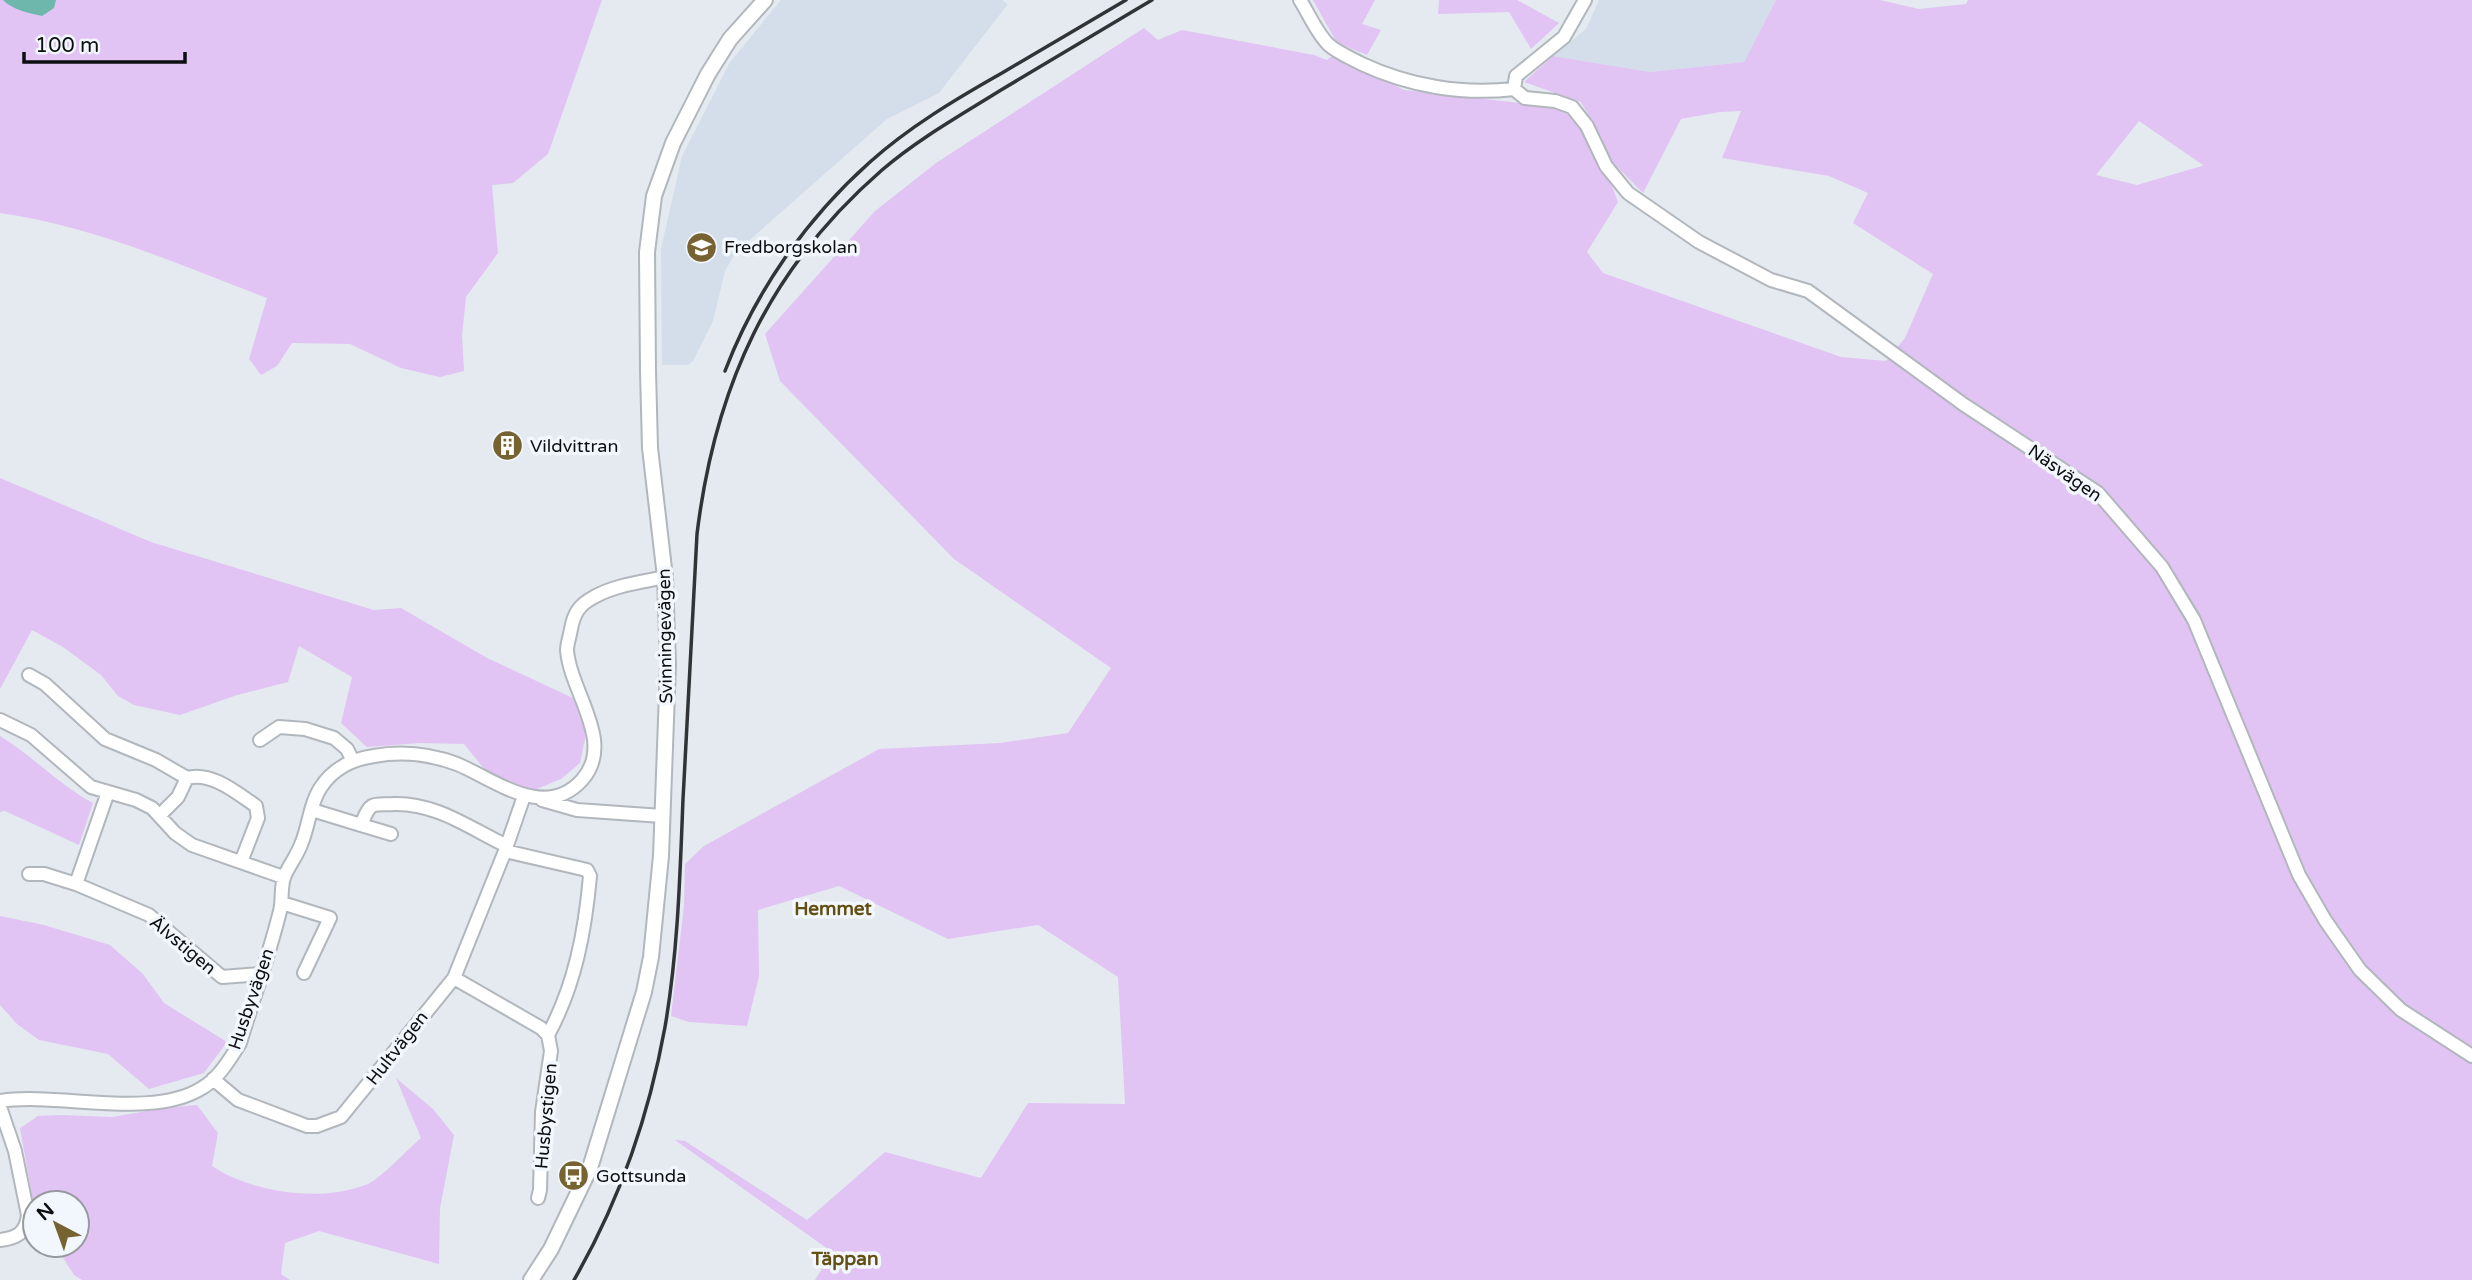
<svg xmlns="http://www.w3.org/2000/svg" width="2472" height="1280" viewBox="0 0 2472 1280" font-family="'Varela Round',sans-serif">
  <style>
    .built { fill: #d3deea }
    .green { fill: #e1c4f3; fill-rule: evenodd }
    .water { fill: #6eb7ad }
    .lines { fill: none; stroke-linecap: round; stroke-linejoin: round }
    .minor-casing { stroke: #b1b7bc; stroke-width: 16 }
    .major-casing { stroke: #b1b7bc; stroke-width: 18 }
    .minor { stroke: #fff; stroke-width: 12 }
    .major { stroke: #fff; stroke-width: 14 }
    .rail { stroke: #313436; stroke-width: 3.5 }
    .labels { text-anchor: middle; dominant-baseline: central; stroke-width: 7; stroke-linejoin: round; paint-order: stroke }
    .poi-label { font-size: 18px; fill: #0c0e0f; stroke: #f2f7fd; text-anchor: start }
    .street-label { font-size: 18px; fill: #0c0e0f; stroke: #f2f7fd }
    .neighbourhood-label { font-size: 19px; font-weight: bold; fill: #634f12; stroke: #f2f7fd }
  </style>
  <rect width="100%" height="100%" fill="#e4eaf0"/>
  <path class="built" d="M781 0H1002L1008 4 939 93 887 119 736 252 725 271 713 321 693 361 688 365H662L661 249 682 156 730 62Z
    M1599 0H1776L1744 62 1650 72 1553 56 1586 29Z"/>
  <path class="green" d="M0 0H602L548 154 513 183 492 185 498 253 466 297 462 336 464 371 440 377 401 368 350 344 292 343 277 366 261 375 249 359 267 298C180 265 93 226 0 213Z
    M1313 0H1375L1362 24 1381 30 1367 55 1337 43Z
    M1439 0H1517L1559 23 1531 49 1509 12 1438 14Z
    M1776 0H1880L1919 9 1966 4 1968 0H2472V1280H815L832 1252 675 1140 685 1141 807 1220 885 1152 981 1178 1028 1103 1125 1104 1118 977 1038 925 948 939 839 886 758 910 759 976 747 1026 689 1022 671 1016 684 906 685 864 704 846 879 749 1000 743 1068 733 1111 668 954 559 780 381 765 334 875 211 936 163 1144 28 1158 40 1182 30 1314 55 1327 60 1334 54 1404 90 1520 103 1556 105 1575 120 1607 174 1618 202 1587 252 1603 273 1841 357 1886 361 1905 338 1933 274 1853 223 1868 193 1829 176 1722 158 1741 111 1720 112 1681 119 1643 193 1611 161 1600 135 1581 102 1524 82 1553 56 1650 72 1744 62ZM2139 121 2203 165 2202 166 2137 185 2096 175Z
    M0 478 151 542 374 610 401 608 487 658 573 698 588 725 580 763 561 779 532 791 486 771 464 744 420 743 367 747 341 723 352 677 299 646 288 682 237 695 180 715 134 705 118 696 101 675 63 647 32 630 0 689Z
    M0 736C33 756 59 785 93 803L79 845 5 811 0 812Z
    M0 916 44 925 110 945 143 974 164 1003 227 1042 204 1073 149 1089 108 1054 39 1040 17 1024 0 1005Z
    M396 1078 433 1109 454 1135 440 1208 439 1264 319 1231 285 1243 281 1274 290 1280H82L74 1275 55 1245H77V1203H35V1206L33 1201 20 1128 38 1116 62 1115 112 1117 164 1108 197 1105 218 1133 212 1166C253 1193 321 1203 368 1184 380 1179 409 1148 421 1138Z"/>
  <path class="water" d="M3 0H56L54 8 42 16C29 13 13 10 3 0Z"/>
  <g class="lines">
    <defs>
      <path id="minor" d="M1300 0C1309 14 1317 34 1329 45 1338 53 1351 58 1362 64 1409 86 1462 95 1514 89
        M1514 89 1525 98 1555 101 1572 107 1587 126 1606 166 1628 193 1699 242 1771 280 1808 291 1963 404 2098 493 2162 567 2194 620 2299 875 2325 920 2360 970 2401 1010 2472 1056
        M1514 89 1516 76 1564 37 1585 0
        M29 675 45 684 105 739 156 760 187 778
        M0 720 31 735 91 787 136 800 152 808 175 833 192 845 283 877
        M260 740 279 727 305 729 334 738 347 749 353 761
        M542 800 577 810 662 816
        M312 810 361 825C364 819 366 810 372 806 378 803 387 805 394 804 437 803 469 828 507 846
        M160 815 178 797 187 778C211 771 237 793 256 806L258 818 241 862
        M361 825 391 834
        M505 851 587 870 590 876C585 932 575 985 548 1035
        M29 874H44L76 884 149 915 222 977 261 974
        M76 884 108 792
        M282 903 330 918 304 973
        M454 978 541 1028 548 1035 551 1051 542 1112 540 1190 538 1198
        M213 1079 238 1100 307 1126H317L341 1117 454 978 505 851 524 796
        M0 1101C60 1092 151 1120 202 1088 219 1078 230 1059 240 1043 253 999 269 956 280 911 283 900 280 885 285 875 290 864 298 854 302 842 309 825 310 803 321 787 333 769 352 759 374 756 402 751 430 754 457 764 495 780 545 821 582 780 616 742 570 692 567 650 567 644 570 636 571 629 574 613 579 605 594 597 615 585 642 582 665 577
        M0 1107 15 1151 28 1215C26 1233 17 1238 0 1240"/>
      <path id="major" d="M531 1280 551 1249 590 1168 644 992 651 957 661 856 668 665 665 577 650 448 648 371 647 252 654 196 673 143 708 74 730 39 765 0"/>
    </defs>
    <use href="#minor" class="minor-casing"/>
    <use href="#major" class="major-casing"/>
    <use href="#minor" class="minor"/>
    <use href="#major" class="major"/>
    <path class="rail" d="M725 371C755 292 806 219 870 162 909 127 956 99 1002 73 1043 49 1085 24 1126 0
      M574 1280C619 1202 649 1115 665 1027 678 952 680 875 683 799 688 711 692 623 697 534 715 387 768 269 882 170 918 139 961 115 1001 90 1051 60 1101 30 1152 0"/>
  </g>
  <defs>
    <symbol id="school-disc" viewBox="-11 -11 22 22"><circle r="9.5" fill="#766331" stroke="#f2f7fd"/><path d="M0-5L7-2L0 1L-7-2ZM-4 1L0 2.5L4 1V4Q0 6-4 4Z" fill="#fff"/></symbol>
    <symbol id="building-disc" viewBox="-11 -11 22 22"><circle r="9.5" fill="#766331" stroke="#f2f7fd"/><path d="M-4-6H4V6H1V3H-1V6H-4ZM-2.5-4.3h1.7v1.8h-1.7ZM.8-4.3h1.7v1.8H.8ZM-2.5-1h1.7V.8h-1.7ZM.8-1h1.7V.8H.8Z" fill="#fff"/></symbol>
    <symbol id="bus-disc" viewBox="-11 -11 22 22"><circle r="9.5" fill="#766331" stroke="#f2f7fd"/><path d="M-5-6H5V4H4V6H2V4H-2V6H-4V4H-5ZM-3.5-4V0h7V-4ZM-3.5 1.2v1.5H-2V1.2ZM2 1.2v1.5H3.5V1.2Z" fill="#fff"/></symbol>
  </defs>
  <g fill-rule="evenodd">
    <use href="#school-disc" x="684" y="230" width="35" height="35"/>
    <use href="#building-disc" x="490" y="428" width="35" height="35"/>
    <use href="#bus-disc" x="556" y="1158" width="35" height="35"/>
  </g>
  <g class="labels">
    <g class="poi-label">
      <text x="724" y="247">Fredborgskolan</text>
      <text x="530" y="446">Vildvittran</text>
      <text x="596" y="1176">Gottsunda</text>
    </g>
    <g class="street-label">
      <text transform="translate(2065 473) rotate(35)">Näsvägen</text>
      <text transform="translate(665 636) rotate(-91)">Svinningevägen</text>
      <text transform="translate(183 945) rotate(40)">Älvstigen</text>
      <text transform="translate(251 999) rotate(-71)">Husbyvägen</text>
      <text transform="translate(397 1048) rotate(-52)">Hultvägen</text>
      <text transform="translate(546 1116) rotate(-85)">Husbystigen</text>
    </g>
    <g class="neighbourhood-label">
      <text x="833" y="909">Hemmet</text>
      <text x="845" y="1259">Täppan</text>
    </g>
  </g>
  <g transform="translate(56 1224) rotate(319)"><circle r="33" fill="#f2f7fd" stroke="#969a9e" stroke-width="2"/>
  <path d="M0-5L12 26L0 18L-12 26Z" fill="#766331"/>
  <text y="-10" font-size="19" font-weight="bold" text-anchor="middle" fill="#0c0e0f">N</text>
  </g>
  <path d="M24 52v10h161v-10" fill="none" stroke="#0c0e0f" stroke-width="3.5"/>
  <text x="35" y="52" font-size="21" fill="#0c0e0f" stroke="#f2f7fd" stroke-width="5" paint-order="stroke">100 m</text>
</svg>
